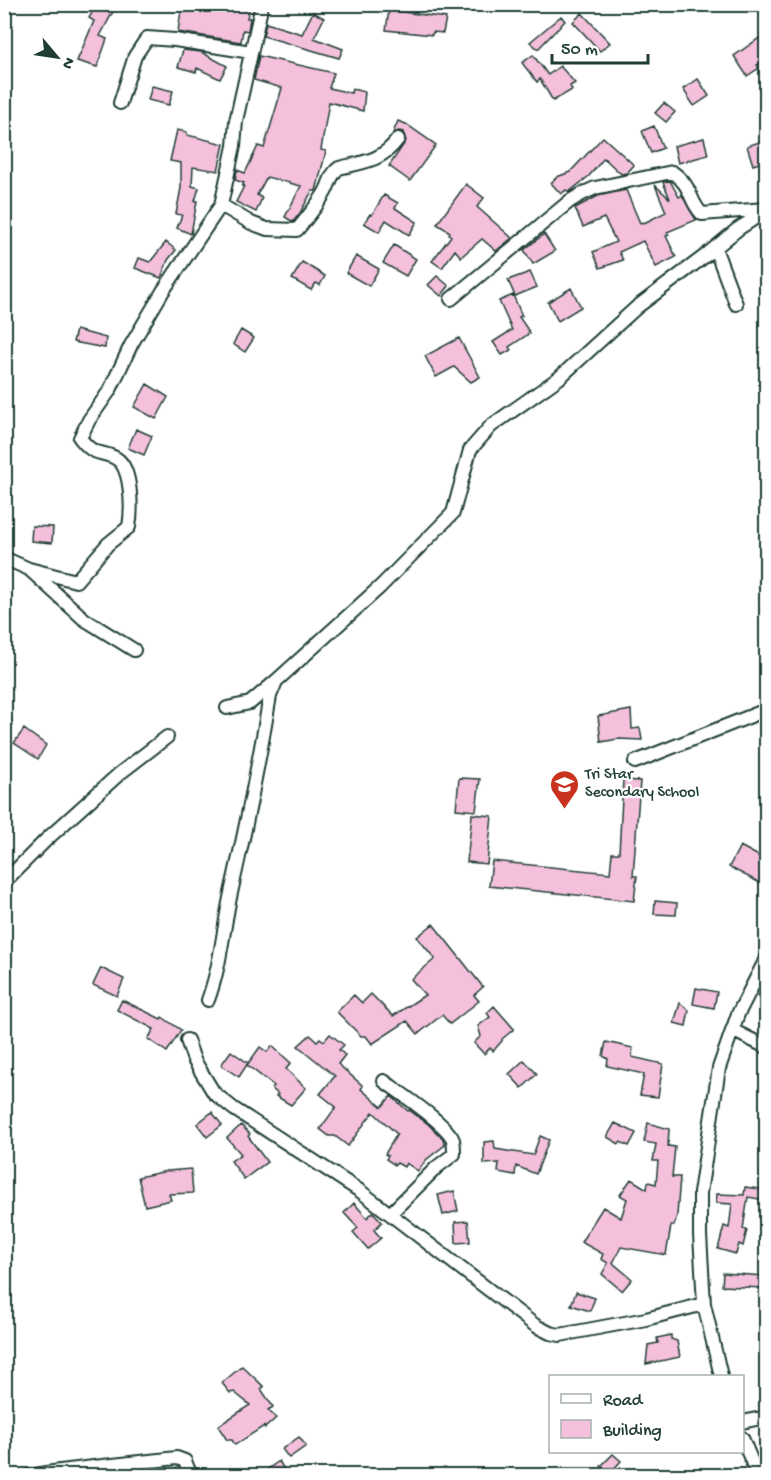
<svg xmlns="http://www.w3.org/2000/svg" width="771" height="1480" viewBox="0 0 771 1480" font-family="'Gochi Hand',sans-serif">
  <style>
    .building { fill: #f4c0dc; stroke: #1f3d34; stroke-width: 1.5 }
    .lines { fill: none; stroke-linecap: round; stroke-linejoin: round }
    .street-casing { stroke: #1f3d34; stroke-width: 16 }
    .street { stroke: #fff; stroke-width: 12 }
    .labels { text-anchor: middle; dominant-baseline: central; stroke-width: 4.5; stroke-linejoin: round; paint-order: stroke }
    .poi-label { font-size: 16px; fill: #1f3d34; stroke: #fff; text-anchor: start }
  </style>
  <rect width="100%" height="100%" fill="#fff"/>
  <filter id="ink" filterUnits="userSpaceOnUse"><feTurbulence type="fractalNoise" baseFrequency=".0167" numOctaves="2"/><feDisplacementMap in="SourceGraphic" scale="12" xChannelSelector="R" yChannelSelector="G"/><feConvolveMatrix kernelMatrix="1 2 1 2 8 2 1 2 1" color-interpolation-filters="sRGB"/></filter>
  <g filter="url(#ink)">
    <path class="building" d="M97 4H117L100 36 107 39 97 67 77 61 94 21 89 18Z
      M182 4H223L249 9 247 18H250L248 31 243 30 241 42 178 32Z
      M389 10 446 18 443 33 433 32 432 35 386 30Z
      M313 12 324 18 314 38 343 49 339 58 263 36 266 23 302 34Z
      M582 13 610 43 600 51 573 22Z
      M561 16 565 21 538 49 530 42Z
      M766 36V62L757 65 759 68 747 76 734 56 758 39Z
      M183 50 201 52 227 66 220 79 197 68 196 72 178 67Z
      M533 55 548 75 560 66 575 83 570 86 572 90 553 101 540 79 537 82 522 63Z
      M259 56 334 73 329 88 351 93 352 89 365 92 363 111 329 102 321 150 326 151 316 191H312L300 213 293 222 285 217 301 186 267 177 257 195 262 198 256 212 236 202 244 186H242L244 183 235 180 237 170 245 173 258 146 264 148 282 88 254 80Z
      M698 79 709 96 694 106 683 89Z
      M152 86 173 91 169 105 148 100Z
      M664 103 675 112 666 122 655 113Z
      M398 121 406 124 436 145 410 181 389 166 406 141 403 132 399 131 393 133Z
      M654 126 663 148 651 153 642 131Z
      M177 130 187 132V135L224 144 218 171 193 167 192 186 199 188 195 201H197L191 234 177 228 182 215 176 214 181 188V163L170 161Z
      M603 137 634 165 627 173 621 174 604 158 589 176 569 192 566 190 561 194 551 183 557 177 570 172Z
      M704 138 708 155 678 163 674 146Z
      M766 140V161L753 165 747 146Z
      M670 181 679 197 682 195 696 220 667 232 669 235 666 236 676 257 656 267 643 241 619 252 623 260 600 268 593 252 616 242 604 218 583 227 575 208 598 196 626 190 640 223 643 222 644 223 666 212 655 185 670 199 663 182Z
      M466 184 484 198 477 207 512 238 496 251 482 239 461 257 455 250 442 268 432 261 451 236 449 234 450 232 437 224Z
      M384 195 398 203 395 208 417 222 409 235 386 220 379 232 364 223 370 214 372 215Z
      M544 234 555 251 533 264 524 250Z
      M166 242 176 250 168 260 161 278 135 268 139 258 150 262Z
      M394 245 416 259 406 276 383 263Z
      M356 256 379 269 369 286 346 273Z
      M302 262 325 276 320 285 316 283 311 290 292 279Z
      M530 272 537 287 515 296 508 280Z
      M437 276 449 286 441 296 428 285Z
      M571 288 581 307 558 321 548 302Z
      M513 295 522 316 519 317 530 333 509 347 511 350 502 355 493 342 512 330 499 301Z
      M76 330 106 338 105 348 73 342Z
      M241 330 254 338 245 352 233 344Z
      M459 338 480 377 471 382 454 367 436 377 425 356Z
      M147 384 168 397 156 419 134 407Z
      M136 429 152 436 144 455 128 448Z
      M32 526 53 527 52 543 31 541Z
      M631 710 632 729 640 728 642 740 618 739 601 742 598 716Z
      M24 729 46 745 38 759 14 743Z
      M459 778 480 779 476 811 456 809Z
      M623 780 640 781 633 876H637L634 901 489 886 492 861 610 873 612 853H619Z
      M472 814 492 816 487 864 467 862Z
      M740 846 766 860V875L762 884 729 867Z
      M655 901 677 903 676 915 654 914Z
      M433 924 483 987 474 995 479 1001 450 1024 442 1015 418 1034 407 1021 372 1044 366 1036H361L337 1012 354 995 362 1003 371 994 393 1016 425 995 411 979 435 959 417 937Z
      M101 968 124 979 117 996 93 985Z
      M696 988 717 992 714 1008 693 1004Z
      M122 1000 161 1019 162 1017 181 1030 167 1052 148 1039 154 1029 117 1010Z
      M680 1003 689 1010 686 1026 674 1023Z
      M494 1006 514 1029 502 1039V1041L493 1051 490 1048 484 1054 474 1043 481 1036 478 1026 490 1017 487 1013Z
      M330 1034 344 1045 339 1050 345 1055 338 1064 363 1086 361 1089 382 1107 391 1096 408 1111 409 1110 428 1124 443 1139 445 1145 426 1160 418 1171 406 1163 404 1167 397 1163 395 1165 386 1159 388 1156 385 1154 397 1134 373 1112 348 1146 335 1136H329L320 1129 336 1107 320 1094 335 1076 298 1046 310 1035 317 1041 320 1038 324 1041Z
      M606 1042 633 1048 632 1057 663 1064 658 1097 640 1095 644 1074 607 1066 608 1059 603 1056Z
      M272 1046 291 1063 286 1069 306 1088 291 1105 276 1096 278 1094 272 1089 274 1086 247 1065 260 1047 267 1052Z
      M231 1051 248 1063 239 1077 221 1065Z
      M524 1060 537 1074 522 1088 509 1074Z
      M212 1112 222 1125 207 1137 197 1124Z
      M615 1123 636 1133 629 1146 620 1142 619 1144 607 1137Z
      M648 1123 669 1129 668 1146 675 1147 672 1177H680L677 1215 674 1226H671L666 1255 621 1247 613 1263 632 1279 622 1291 602 1274 608 1263 601 1259 603 1254 581 1242 603 1207 621 1218 627 1199 620 1195 631 1179 647 1189 648 1182 656 1184 658 1161H653L656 1144 644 1142Z
      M241 1125 250 1134 248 1136 267 1162 244 1179 231 1161 241 1154 227 1138Z
      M540 1136 549 1140 536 1174 516 1166 515 1175 498 1172 499 1163 484 1164V1142L494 1141 495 1149 533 1155Z
      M191 1169 193 1193 169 1194 171 1200 145 1206 138 1177 167 1171Z
      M745 1187 766 1190V1200L748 1197 743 1229 747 1230 743 1246 739 1244 736 1254 718 1249 724 1226 729 1228 732 1204 716 1203 717 1194 744 1195Z
      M454 1191 458 1211 443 1215 438 1195Z
      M354 1203 367 1218 373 1212 382 1222 374 1230 381 1238 368 1249 353 1232 358 1228 344 1213Z
      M468 1221 470 1242 456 1243 455 1222Z
      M723 1273 764 1276 763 1288 722 1286Z
      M576 1292 595 1298 590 1311 571 1305Z
      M671 1335V1339L677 1341 680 1357 646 1364 648 1345 658 1343 657 1338Z
      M242 1366 264 1387 261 1389 273 1407 268 1410 276 1418 265 1428 264 1426 235 1445 232 1440H227L218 1426 250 1405 234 1392 230 1393 222 1383Z
      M299 1437 306 1446 289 1458 282 1449Z
      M613 1454 621 1461 609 1474 601 1466Z
      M279 1461 285 1471 278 1476H258Z"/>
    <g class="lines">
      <defs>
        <path id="street" d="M120 103 135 56 147 38 175 40 251 52
          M221 205 251 223 267 229 297 230C307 218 316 207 324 194 330 185 330 174 339 168 364 162 382 161 398 139
          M715 248 736 304
          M451 299 570 201 582 194 595 188 672 172C693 186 688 200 702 214L765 209
          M4 558 29 569 84 619 134 650
          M29 569 76 581 108 544 129 527C132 510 132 469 117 459 110 454 101 454 94 451 89 449 84 443 80 438L89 420 110 390 131 345 163 291 221 205 234 146 236 121 262 4
          M227 708 250 703 275 682 380 587 453 513 470 450 491 426 559 378 637 307 705 256 738 229 766 211
          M635 762 766 710
          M4 882 47 839 119 774 167 737
          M208 1000C221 965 223 929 231 893 246 827 259 762 270 696L275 684
          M732 1030 766 1047
          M187 1040 194 1060 214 1093 234 1109 360 1191 536 1326 550 1333 560 1335 646 1319 704 1304
          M384 1081C399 1092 448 1125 453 1140 454 1144 454 1150 454 1154L437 1167 390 1214
          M721 1376 704 1304 700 1235V1193L719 1068 738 1014 766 959
          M742 1422 766 1417
          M742 1438 758 1476
          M28 1476C77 1467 128 1464 177 1458L185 1461 191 1476"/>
      </defs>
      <use href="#street" class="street-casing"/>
      <use href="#street" class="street"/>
    </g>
  </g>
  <defs>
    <symbol id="school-pin" viewBox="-11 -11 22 30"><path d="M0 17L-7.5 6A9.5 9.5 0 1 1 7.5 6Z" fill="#c8321e" stroke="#fff"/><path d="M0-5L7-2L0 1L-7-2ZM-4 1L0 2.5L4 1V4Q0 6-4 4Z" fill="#fff"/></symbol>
  </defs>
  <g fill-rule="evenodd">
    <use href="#school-pin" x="548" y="768" width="33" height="45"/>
  </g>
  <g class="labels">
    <g class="poi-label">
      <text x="585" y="775">Tri Star<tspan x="585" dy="18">Secondary School</tspan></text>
    </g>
  </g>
  <rect width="771" height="1480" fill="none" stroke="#fff" stroke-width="24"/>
  <rect x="12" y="12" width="747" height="1456" fill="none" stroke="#1f3d34" stroke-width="2" filter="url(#ink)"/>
  <rect x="549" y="1375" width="195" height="78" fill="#ffffff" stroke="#a5b1ae" stroke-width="1.5"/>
  <rect x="561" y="1394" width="30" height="9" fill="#ffffff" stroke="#a5b1ae" stroke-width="1.5"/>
  <text x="603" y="1405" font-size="18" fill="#1f3d34">Road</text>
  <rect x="561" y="1420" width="30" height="18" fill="#f4c0dc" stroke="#a5b1ae" stroke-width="1.5"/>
  <text x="603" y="1435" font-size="18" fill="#1f3d34">Building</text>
  <g transform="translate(57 57) rotate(119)" stroke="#ffffff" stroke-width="4.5" paint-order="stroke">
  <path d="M0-4.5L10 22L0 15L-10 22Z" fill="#1f3d34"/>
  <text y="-9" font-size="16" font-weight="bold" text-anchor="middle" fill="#1f3d34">N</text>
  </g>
  <path d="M552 54v9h96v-9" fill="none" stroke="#1f3d34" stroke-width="3"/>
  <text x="561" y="54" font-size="18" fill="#1f3d34" stroke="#ffffff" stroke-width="4.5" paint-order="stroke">50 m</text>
</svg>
